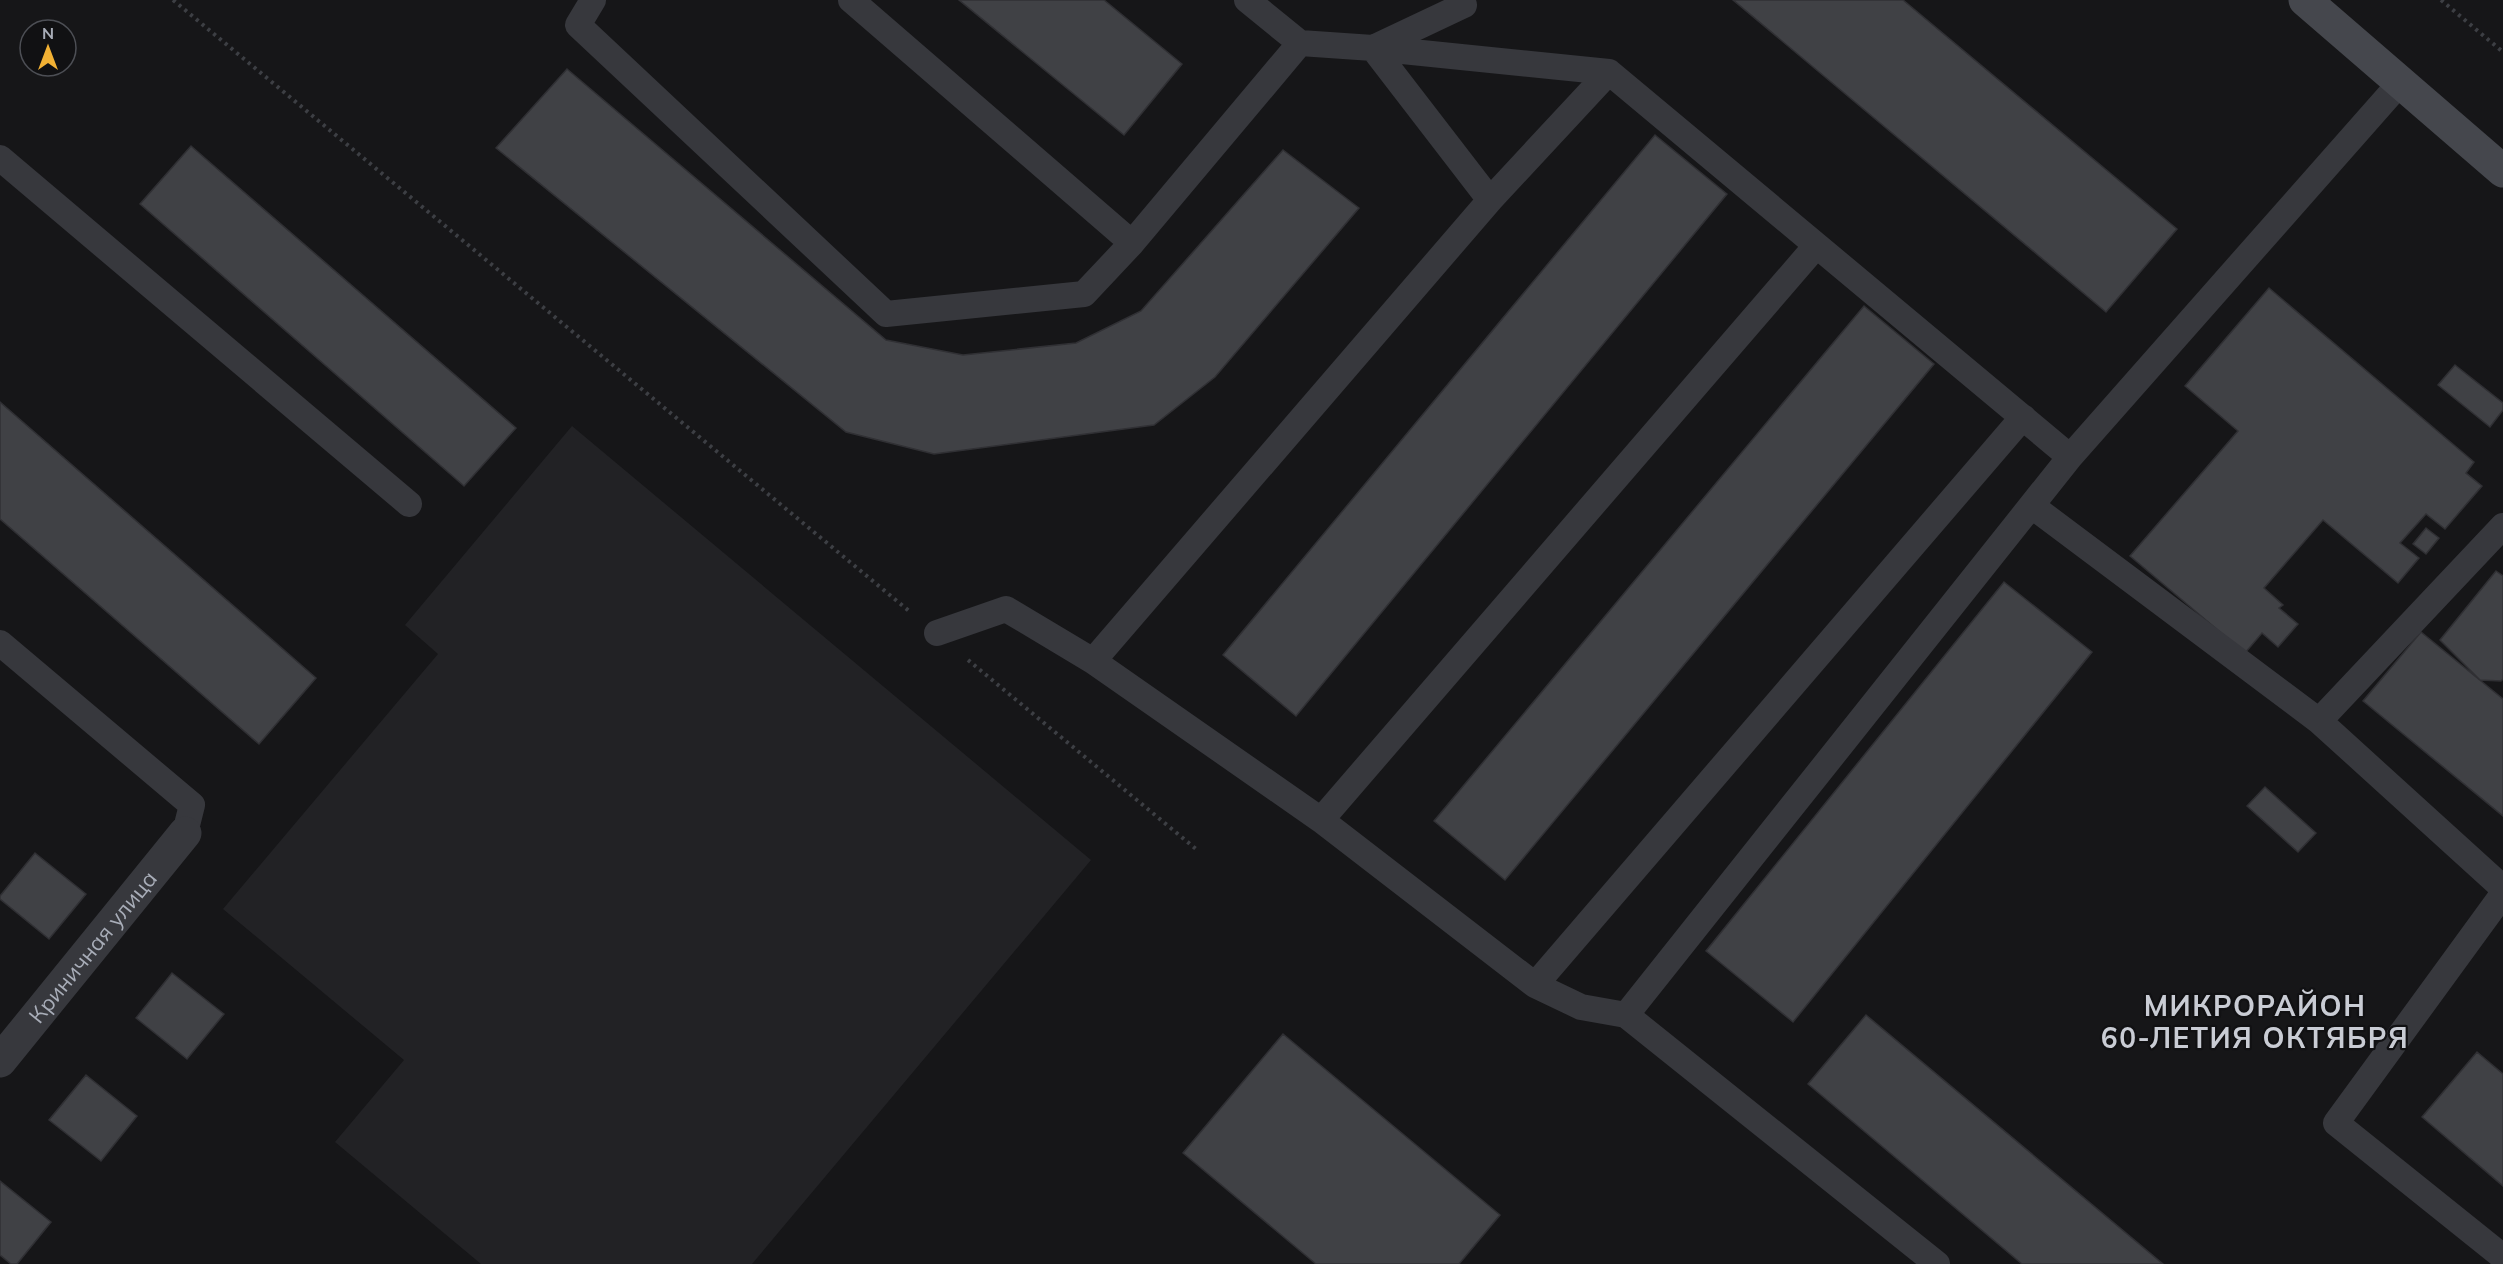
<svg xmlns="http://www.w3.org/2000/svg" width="2503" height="1264" viewBox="0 0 2503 1264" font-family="Mulish,sans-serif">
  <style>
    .built { fill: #222225 }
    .building { fill: #404145; stroke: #303034; stroke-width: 1.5 }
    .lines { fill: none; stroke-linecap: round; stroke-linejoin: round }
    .path { stroke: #3d3f44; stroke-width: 4; stroke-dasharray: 3 4.5; stroke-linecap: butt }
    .service { stroke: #37383d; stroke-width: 26 }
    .minor { stroke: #37383d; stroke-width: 33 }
    .secondary { stroke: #45474d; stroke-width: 33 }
    .labels { text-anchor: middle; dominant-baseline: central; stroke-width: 4.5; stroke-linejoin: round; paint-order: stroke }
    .street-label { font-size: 22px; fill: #a8adb8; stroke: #111113 }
    .district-label { font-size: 28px; font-weight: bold; letter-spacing: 1.5px; fill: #c9ccd4; stroke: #111113 }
  </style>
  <rect width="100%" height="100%" fill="#161618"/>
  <path class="built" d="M572 426 1091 860 752 1264H481L335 1142 404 1060 223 909 438 654 405 625Z"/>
  <path class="building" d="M959 0H1104L1182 64 1124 135Z
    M1733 0H1903L2177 229 2106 312Z
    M567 69 886 340 963 355 1076 343 1141 311 1283 150 1359 208 1215 377 1154 425 934 454 846 432 496 148Z
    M1655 135 1727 194 1296 716 1223 655Z
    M191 146 516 428 464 486 140 204Z
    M2269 288 2474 462 2466 473 2482 486 2445 529 2426 514 2400 543 2419 558 2398 583 2323 520 2264 588 2283 605 2279 608 2298 624 2278 647 2262 633 2245 653 2130 556 2238 431 2185 386Z
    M1864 306 1934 364 1505 880 1434 821Z
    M2455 365 2503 403V410L2490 427 2438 385Z
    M0 402 316 678 259 744 0 519Z
    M2426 528 2439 538 2426 554 2413 544Z
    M2496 571 2503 576V679L2501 681 2480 680 2440 640Z
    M2004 582 2092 652 1793 1022 1706 951Z
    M2421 632 2503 699V816L2363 701Z
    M2265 787 2316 833 2298 852 2247 806Z
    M35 853 86 894 49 939 0 899V896Z
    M172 973 224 1014 187 1059 136 1018Z
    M1866 1015 2163 1264H2022L1808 1084Z
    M1283 1034 1500 1215 1459 1264H1316L1183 1153Z
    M2477 1052 2503 1074V1186L2422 1117Z
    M86 1075 137 1116 101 1161 49 1120Z
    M0 1181 51 1222 17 1264H11L0 1255Z"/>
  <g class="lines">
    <path class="path" d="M173 0 909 611
      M2441 0 2503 52
      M968 660 1196 849"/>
    <path class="service" d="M593 0 578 25 886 314 1084 294 1132 243 1300 43
      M851 0 1132 243
      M1247 0 1300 43 1373 48 1490 200
      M1461 0 1464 5 1373 48 1609 72
      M0 158 409 504
      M2032 506 2319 721
      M2503 526 2319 721 2503 888
      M937 633 1006 609 1093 661 1321 820 1535 985 1581 1007 1626 1015 1937 1264
      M0 643 192 805 185 833
      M1093 661 1490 200 1609 72 2070 457
      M1321 820 1816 246
      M2503 894 2336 1123 2503 1257
      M1535 985 2023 417
      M1626 1015 2070 457 2401 82"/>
    <path class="minor" id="s1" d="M0 1061 185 833"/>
    <path class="secondary" d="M2305 0 2503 171"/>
  </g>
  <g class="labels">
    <g class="street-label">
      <text stroke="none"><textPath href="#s1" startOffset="147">Криничная улица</textPath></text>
    </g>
    <g class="district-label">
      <text x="2255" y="1005">МИКРОРАЙОН<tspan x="2255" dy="32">60-ЛЕТИЯ ОКТЯБРЯ</tspan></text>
    </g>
  </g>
  <g transform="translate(48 48)"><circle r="28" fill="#111113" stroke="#4d4f55" stroke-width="1.5"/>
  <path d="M0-4.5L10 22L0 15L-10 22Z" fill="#f2b134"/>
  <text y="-9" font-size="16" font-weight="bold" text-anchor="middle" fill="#a8adb8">N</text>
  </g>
</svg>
